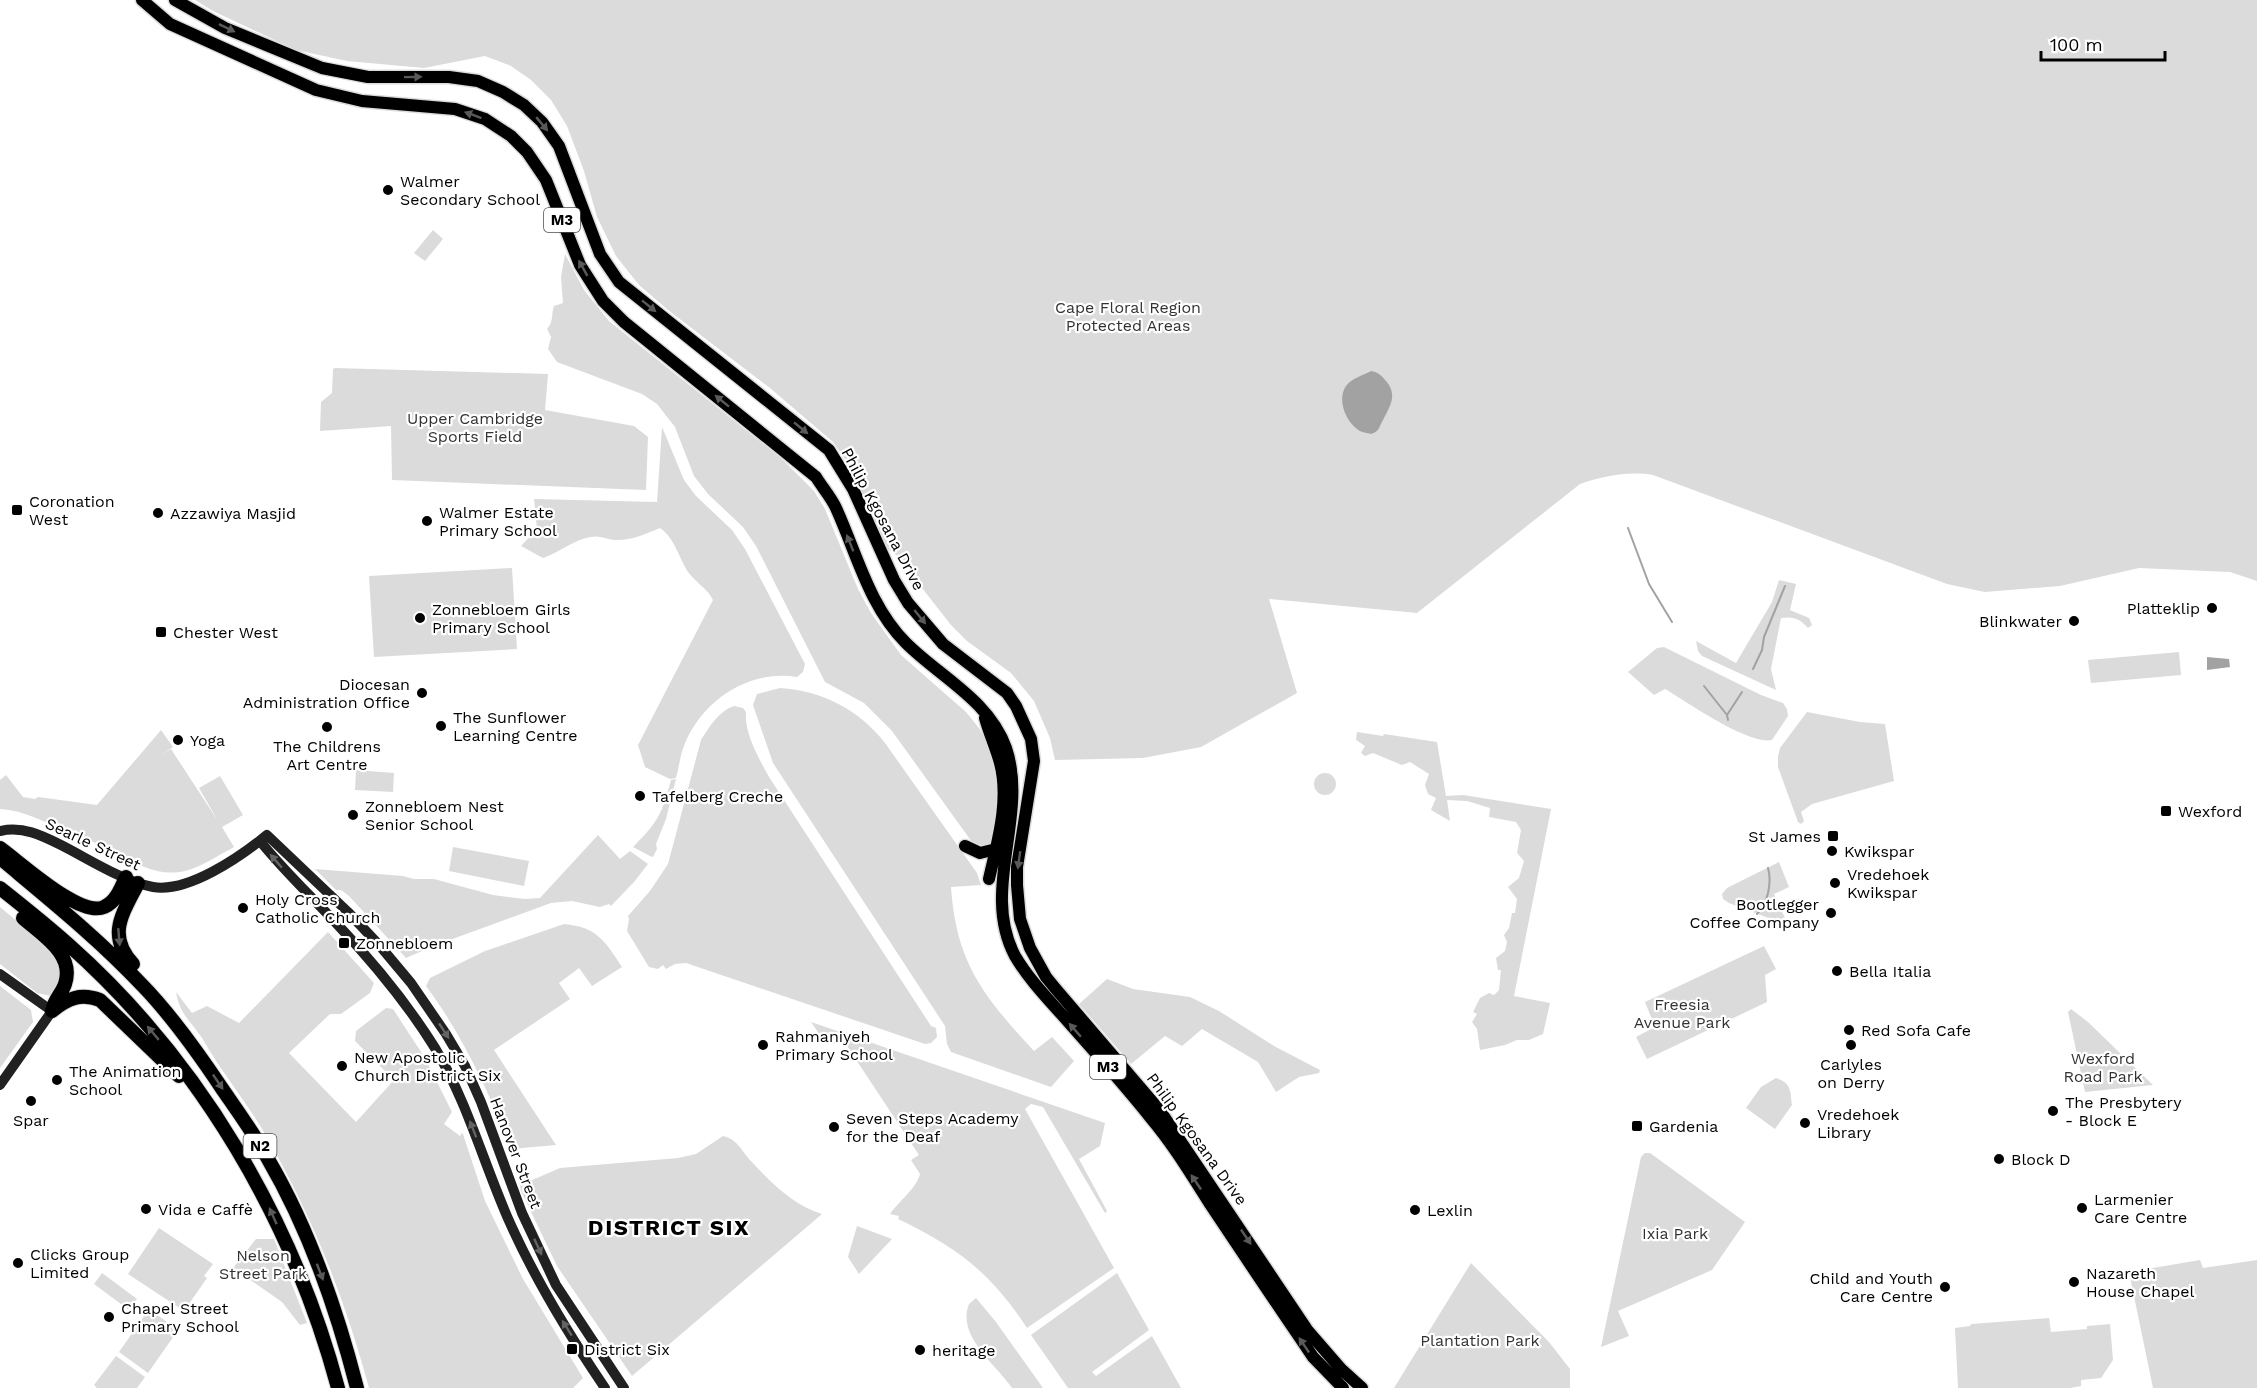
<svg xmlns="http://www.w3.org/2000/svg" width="2257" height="1388" viewBox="0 0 2257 1388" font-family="'Work Sans',sans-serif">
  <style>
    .green { fill: #dbdbdb }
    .water { fill: #a2a2a2 }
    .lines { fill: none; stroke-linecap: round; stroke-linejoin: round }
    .stream { stroke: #a2a2a2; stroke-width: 2 }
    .primary-casing { stroke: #dbdbdb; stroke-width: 15 }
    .highway-casing { stroke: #dbdbdb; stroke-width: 16 }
    .secondary { stroke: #212121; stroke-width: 10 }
    .primary { stroke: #000; stroke-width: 12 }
    .highway { stroke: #000; stroke-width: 14 }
    .oneway { fill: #595959 }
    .oneway2 { fill: #646464 }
    .poi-dot { fill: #000; stroke: #fff; stroke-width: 2 }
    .labels { text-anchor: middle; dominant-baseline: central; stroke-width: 4.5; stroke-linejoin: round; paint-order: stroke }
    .shield { fill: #fff; stroke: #4c4c4c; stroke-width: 1.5 }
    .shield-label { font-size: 15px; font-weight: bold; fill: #000 }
    .poi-label { font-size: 16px; fill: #000; stroke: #fff; text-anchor: start }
    .park-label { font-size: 16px; fill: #323232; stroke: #fff }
    .street-label { font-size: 16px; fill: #000; stroke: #fff }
    .district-label { font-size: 22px; font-weight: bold; letter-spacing: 1.5px; fill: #000; stroke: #fff }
  </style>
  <rect width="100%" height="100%" fill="#fff"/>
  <path class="green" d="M195 0H2257V581L2230 572 2139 568 2060 586 1985 592 1947 584 1653 475C1629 471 1603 476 1580 484L1417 613 1269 599 1297 693 1201 747 1143 758 1055 760 1050 738 1034 701 1011 673 967 641 951 625 922 588 910 565 888 549 850 466 833 442 770 388 668 310 639 285 616 256 597 217 584 171 567 126 551 100 531 80 511 66 485 56 424 68 347 61 296 50 213 11Z
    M433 230 443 239 425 261 414 253Z
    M565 254 584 290 609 321 782 459 814 491 825 509 858 589 871 613 901 655 966 712 979 728 988 744 992 756 997 780 998 801 990 843 983 846 972 842 892 731 864 703 825 682 756 546 743 527 708 494 694 476 675 427 657 404 642 394 557 362 548 349 551 337 547 329C554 321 551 314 554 306L563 303 561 277Z
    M335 368 548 374 545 410 634 426 648 437 646 490 392 480 391 426 320 431 321 402 332 393 333 369Z
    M662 427 684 480 696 496 732 530 745 549 805 664 803 672 797 677C749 669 701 701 684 746 680 756 679 767 676 778L670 779 645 767 638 745 713 600C707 588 696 583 688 572 679 558 674 537 660 528 645 534 631 541 614 540 607 539 598 535 591 537 575 539 560 552 543 558L521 546 537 529 534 499 657 502Z
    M512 568 517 649 374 657 369 576Z
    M1779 580 1796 584 1790 610 1809 618 1812 625 1808 628C1800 619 1794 616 1781 618L1771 669 1776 690 1702 656 1698 651 1696 641 1736 663 1772 602Z
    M1664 647 1761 695 1783 703 1787 709 1788 716 1772 740C1748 745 1687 702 1665 689L1654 695 1628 672 1657 648Z
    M2179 652 2181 675 2091 683 2088 660Z
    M780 688C823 691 858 709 885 743L977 873 981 885 951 887C956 963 984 997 1034 1051L1052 1037 1074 1061 1051 1087 951 1052 947 1044 945 1026 773 763 753 705 757 694Z
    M734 706 743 708 746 712C744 734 760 761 771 780L931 1026 936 1028 937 1037 931 1043 925 1044 686 963 675 964 666 969 663 965 658 969 649 967 627 931 629 919 628 916 650 891 668 864 701 740C709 727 719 711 734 706Z
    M1807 712 1860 722 1885 724 1894 781 1812 804 1801 812 1804 821 1801 824 1798 822 1778 767V756L1780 748Z
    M161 730 173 747 160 756 171 749 218 821 199 788 220 776 243 815 222 827 234 847C219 855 201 867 185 871 158 877 138 865 116 852 101 844 84 839 69 833 47 823 24 810 0 809V780L6 775 23 797 35 799 38 797 97 805Z
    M1357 732 1383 736 1384 734 1437 742 1446 796 1463 795 1551 809 1514 996 1550 1003 1543 1034 1529 1040H1517L1505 1045 1480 1050 1477 1029 1472 1022 1477 1014 1473 1012 1480 998 1489 993 1494 995 1499 990 1501 970H1498L1496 958 1505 951 1507 942 1504 935 1509 928 1512 913H1515L1517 899 1508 887 1519 878 1524 861 1517 853 1521 830 1516 822 1489 817 1490 808 1467 801 1447 800 1450 821 1431 810 1436 798 1428 794 1425 785 1429 774 1410 762 1402 765 1373 753 1365 756 1361 753 1365 746 1356 740Z
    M356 770 394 773 393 792 355 790Z
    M1314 784a11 11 0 1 1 22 0a11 11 0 1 1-22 0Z
    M676 779 666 819 656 844 657 849 653 857 650 856 633 847C658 822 662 814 671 780Z
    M598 835 620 859 630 851 648 864 634 882 611 906 609 904 600 907 572 901 551 903 436 945 406 958 349 896 341 890H336L315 869 403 876 414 879H434L493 895 525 899 540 898Z
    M453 847 529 861 524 886 449 871Z
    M1779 862 1789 887 1774 894 1786 920 1779 922 1729 903 1723 899 1722 894 1727 888Z
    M0 907 55 953 63 976 56 992 51 996 37 993 0 964Z
    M564 924C597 927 605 941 622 967L592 986 579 968 559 983 570 999 494 1050 556 1145 511 1149C489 1092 463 1036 426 986L430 978 485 951Z
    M328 932 374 983 370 993 341 1014H330L289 1053 356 1122 394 1080 355 1041 356 1031 386 1008 393 1009 425 1058 452 1112 444 1124 460 1136 462 1133 463 1134 485 1201 523 1279 583 1378 573 1388H369C345 1299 312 1215 265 1134 247 1103 223 1074 205 1043 194 1023 180 1017 176 992L192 1013 207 1006 239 1023Z
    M1764 946 1776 969 1765 975 1767 1002 1647 1059 1636 1037 1655 1027 1645 1002Z
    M1107 979 1133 989 1190 997 1219 1011 1274 1046 1320 1070 1319 1073 1299 1077 1276 1092 1258 1062 1202 1029 1182 1046 1165 1036 1131 1064 1079 1004Z
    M0 986 31 1010 33 1022 0 1068Z
    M2071 1009 2088 1022 2153 1085 2085 1092 2068 1012Z
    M811 1022 1105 1123 1100 1146 1079 1159 1107 1211 1105 1213 1043 1107 1031 1104 1025 1109 1114 1268 1027 1328C991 1273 957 1247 898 1219L899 1216 890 1214C899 1201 916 1189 920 1174L911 1160 919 1155 845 1043 826 1044Z
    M1776 1078C1792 1083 1790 1091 1792 1105L1775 1129 1746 1108 1761 1087Z
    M723 1136C737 1139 741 1150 750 1160 769 1181 794 1206 822 1214L632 1376 557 1266 521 1191 519 1181 524 1175 527 1181H530L560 1168 678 1158 696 1154Z
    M1645 1153H1650L1745 1222 1712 1270 1618 1311 1629 1336 1601 1347 1641 1157Z
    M857 1226 892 1239 859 1274 848 1257Z
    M159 1228 213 1264 204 1276 207 1278 184 1311 128 1274Z
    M256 1239H274L307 1323 300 1325 282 1302 233 1268Z
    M2200 1260 2203 1268 2257 1260V1388H2153L2130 1277 2147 1269Z
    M1471 1263 1549 1342 1570 1369V1388H1394Z
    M102 1273 137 1299 129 1310 94 1284Z
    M1117 1273 1149 1330 1092 1372 1096 1376 1152 1336 1181 1388H1068L1031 1335Z
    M976 1298 996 1322 1043 1388H1012C997 1365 956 1336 969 1304Z
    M149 1309 178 1330 148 1373 119 1352Z
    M2049 1318 2051 1332 2087 1329V1326L2110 1324 2113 1360 2101 1378 2081 1380V1386L2070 1388H1958L1955 1328 1970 1326 1971 1324Z
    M116 1356 145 1377 137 1388H97L94 1385Z"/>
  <path class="water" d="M1371 371C1378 372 1381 375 1386 381 1398 395 1390 406 1383 420 1379 427 1379 432 1371 434 1367 433 1360 432 1357 429 1345 420 1337 399 1346 386 1352 378 1362 376 1371 371Z
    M2207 657 2229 659 2230 667 2207 670Z"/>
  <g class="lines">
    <path class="stream" d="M1628 528 1649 584 1672 622
      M1753 669 1762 650 1764 637 1785 586
      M1704 686 1727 715 1728 720
      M1727 715 1742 692
      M1757 914C1768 904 1772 882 1768 868"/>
    <defs>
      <path id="primary" d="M142 0 170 24 316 90 362 101 455 109 485 119 511 136 527 152 546 180 580 265 603 301 624 322 816 477C822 487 831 497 836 508 857 554 869 606 906 643 940 677 989 700 1006 748 1029 816 980 890 1015 956 1028 978 1047 998 1064 1017 1093 1050 1123 1083 1150 1117 1173 1144 1191 1174 1210 1204 1244 1255 1278 1306 1313 1357L1343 1388
        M175 0 225 28 322 68 368 77H449L478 81 503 92 524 105 542 122 559 146 600 254 619 282 829 450 853 489 894 580 908 603 943 644 1007 693 1016 706 1031 739 1034 761 1017 867V885L1020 919 1030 948 1046 977 1055 988 1161 1112 1308 1331 1341 1369 1362 1388
        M985 718C989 733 996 748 1000 763 1010 801 997 843 989 879
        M965 846 980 853 996 849"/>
      <path id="highway" d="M0 848C21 863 80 918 104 907 116 902 121 888 126 877
        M0 858C49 899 99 939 143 986 173 1017 199 1054 223 1090 239 1113 255 1135 268 1159 309 1229 337 1310 357 1388
        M0 888C24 907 48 926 70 946 200 1062 293 1220 338 1388
        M23 918C42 935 75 954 65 984 62 993 55 999 53 1008
        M133 964C106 935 123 913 138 883
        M52 1011C68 998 81 993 100 1000L179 1076"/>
    </defs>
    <use href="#primary" class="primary-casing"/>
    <use href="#highway" class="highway-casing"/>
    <path class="secondary" d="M0 831C23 826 41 835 61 845 87 858 124 882 153 887 188 893 240 857 267 835L348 912 380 946 411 983 446 1034 465 1066 481 1102 522 1213 556 1285 624 1388
      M260 841C284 871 311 896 337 924 373 962 407 1003 435 1048 468 1103 484 1165 510 1223 536 1281 569 1335 605 1388
      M0 974 52 1011 0 1085"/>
    <use href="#primary" class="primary"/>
    <use href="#highway" class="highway"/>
  </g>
  <defs><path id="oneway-solid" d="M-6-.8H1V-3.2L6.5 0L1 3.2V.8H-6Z" transform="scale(1.5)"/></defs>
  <g class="oneway">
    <use href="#oneway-solid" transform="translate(227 28) rotate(26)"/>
    <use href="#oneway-solid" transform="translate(413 77) rotate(-1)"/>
    <use href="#oneway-solid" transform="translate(473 115) rotate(-160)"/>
    <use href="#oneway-solid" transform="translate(542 124) rotate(50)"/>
    <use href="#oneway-solid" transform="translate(583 268) rotate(-119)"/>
    <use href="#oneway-solid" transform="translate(649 306) rotate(39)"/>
    <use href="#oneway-solid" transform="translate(722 401) rotate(-141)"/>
    <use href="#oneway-solid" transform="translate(801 428) rotate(39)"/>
    <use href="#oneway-solid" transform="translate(850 543) rotate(-112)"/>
    <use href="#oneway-solid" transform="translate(920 617) rotate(51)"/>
    <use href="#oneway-solid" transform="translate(1019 860) rotate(98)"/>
    <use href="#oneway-solid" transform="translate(119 937) rotate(85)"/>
    <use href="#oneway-solid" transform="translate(1075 1030) rotate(-131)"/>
    <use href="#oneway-solid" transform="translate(153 1033) rotate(-130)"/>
    <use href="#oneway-solid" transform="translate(218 1082) rotate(56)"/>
    <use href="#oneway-solid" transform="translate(1196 1182) rotate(-124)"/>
    <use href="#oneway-solid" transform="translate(273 1216) rotate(-114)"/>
    <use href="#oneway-solid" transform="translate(1246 1237) rotate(56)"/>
    <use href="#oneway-solid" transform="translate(320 1272) rotate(69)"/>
    <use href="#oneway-solid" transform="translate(1304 1345) rotate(-124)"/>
  </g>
  <g class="oneway2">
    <use href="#oneway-solid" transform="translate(276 861) rotate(-131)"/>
    <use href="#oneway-solid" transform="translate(444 1031) rotate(57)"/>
    <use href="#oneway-solid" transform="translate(473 1129) rotate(-111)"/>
    <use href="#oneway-solid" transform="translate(538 1247) rotate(65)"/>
    <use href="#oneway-solid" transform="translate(567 1328) rotate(-122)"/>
  </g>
  <g class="poi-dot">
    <circle cx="388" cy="190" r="6"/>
    <rect x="11" y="504" width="12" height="12" rx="3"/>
    <circle cx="158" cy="513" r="6"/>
    <circle cx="427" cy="521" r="6"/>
    <circle cx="2212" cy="608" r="6"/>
    <circle cx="420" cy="618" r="6"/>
    <circle cx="2074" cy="621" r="6"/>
    <rect x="155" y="626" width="12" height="12" rx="3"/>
    <circle cx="422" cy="693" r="6"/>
    <circle cx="441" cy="726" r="6"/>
    <circle cx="327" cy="727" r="6"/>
    <circle cx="178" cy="740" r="6"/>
    <circle cx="640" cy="796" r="6"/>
    <rect x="2160" y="805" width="12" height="12" rx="3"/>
    <circle cx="353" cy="815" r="6"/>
    <rect x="1827" y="830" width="12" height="12" rx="3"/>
    <circle cx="1832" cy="851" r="6"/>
    <circle cx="1835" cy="883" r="6"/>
    <circle cx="243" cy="908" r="6"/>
    <circle cx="1831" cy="913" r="6"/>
    <rect x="338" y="937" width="12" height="12" rx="3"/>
    <circle cx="1837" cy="971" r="6"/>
    <circle cx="1849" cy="1030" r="6"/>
    <circle cx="763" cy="1045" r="6"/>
    <circle cx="1851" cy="1045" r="6"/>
    <circle cx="342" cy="1066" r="6"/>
    <circle cx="57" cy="1080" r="6"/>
    <circle cx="31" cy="1101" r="6"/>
    <circle cx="2053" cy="1111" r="6"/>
    <circle cx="1805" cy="1123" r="6"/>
    <rect x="1631" y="1120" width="12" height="12" rx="3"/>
    <circle cx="834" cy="1127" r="6"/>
    <circle cx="1999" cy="1159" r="6"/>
    <circle cx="2082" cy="1208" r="6"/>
    <circle cx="146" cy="1209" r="6"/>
    <circle cx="1415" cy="1210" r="6"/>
    <circle cx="18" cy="1263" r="6"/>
    <circle cx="2074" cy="1282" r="6"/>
    <circle cx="1945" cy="1287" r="6"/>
    <circle cx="109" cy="1317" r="6"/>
    <rect x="566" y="1343" width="12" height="12" rx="3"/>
    <circle cx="920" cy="1350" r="6"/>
  </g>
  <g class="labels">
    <g class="shield">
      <rect x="544" y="208" width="36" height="24" rx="4.5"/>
      <rect x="1090" y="1055" width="36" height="24" rx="4.5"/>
      <rect x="243.5" y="1134" width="33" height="24" rx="4.5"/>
    </g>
    <g class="shield-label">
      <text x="562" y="220">M3</text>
      <text x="1108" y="1067">M3</text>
      <text x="260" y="1146">N2</text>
    </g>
    <g class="poi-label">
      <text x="400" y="181">Walmer<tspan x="400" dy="18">Secondary School</tspan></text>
      <text x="29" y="501">Coronation<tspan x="29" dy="18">West</tspan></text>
      <text x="439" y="512">Walmer Estate<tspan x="439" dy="18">Primary School</tspan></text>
      <text x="170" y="513">Azzawiya Masjid</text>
      <text x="2200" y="608" text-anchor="end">Platteklip</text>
      <text x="432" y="609">Zonnebloem Girls<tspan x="432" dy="18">Primary School</tspan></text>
      <text x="2062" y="621" text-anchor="end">Blinkwater</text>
      <text x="173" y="632">Chester West</text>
      <text x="410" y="684" text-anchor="end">Diocesan<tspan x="410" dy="18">Administration Office</tspan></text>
      <text x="453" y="717">The Sunflower<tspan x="453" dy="18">Learning Centre</tspan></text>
      <text x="190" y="740">Yoga</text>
      <text x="327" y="746" text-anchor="middle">The Childrens<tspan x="327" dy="18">Art Centre</tspan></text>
      <text x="652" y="796">Tafelberg Creche</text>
      <text x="365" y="806">Zonnebloem Nest<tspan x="365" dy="18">Senior School</tspan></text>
      <text x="2178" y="811">Wexford</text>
      <text x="1821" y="836" text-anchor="end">St James</text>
      <text x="1844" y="851">Kwikspar</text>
      <text x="1847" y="874">Vredehoek<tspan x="1847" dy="18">Kwikspar</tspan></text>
      <text x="255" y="899">Holy Cross<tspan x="255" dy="18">Catholic Church</tspan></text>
      <text x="1819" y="904" text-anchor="end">Bootlegger<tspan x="1819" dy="18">Coffee Company</tspan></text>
      <text x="356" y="943">Zonnebloem</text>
      <text x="1849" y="971">Bella Italia</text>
      <text x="1861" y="1030">Red Sofa Cafe</text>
      <text x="775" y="1036">Rahmaniyeh<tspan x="775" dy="18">Primary School</tspan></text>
      <text x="354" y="1057">New Apostolic<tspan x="354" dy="18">Church District Six</tspan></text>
      <text x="1851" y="1064" text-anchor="middle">Carlyles<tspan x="1851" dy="18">on Derry</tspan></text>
      <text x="69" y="1071">The Animation<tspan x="69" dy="18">School</tspan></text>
      <text x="2065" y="1102">The Presbytery<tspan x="2065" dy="18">- Block E</tspan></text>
      <text x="1817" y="1114">Vredehoek<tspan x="1817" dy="18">Library</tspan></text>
      <text x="846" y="1118">Seven Steps Academy<tspan x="846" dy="18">for the Deaf</tspan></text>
      <text x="31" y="1120" text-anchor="middle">Spar</text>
      <text x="1649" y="1126">Gardenia</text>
      <text x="2011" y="1159">Block D</text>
      <text x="2094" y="1199">Larmenier<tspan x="2094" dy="18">Care Centre</tspan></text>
      <text x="158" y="1209">Vida e Caffè</text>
      <text x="1427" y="1210">Lexlin</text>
      <text x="30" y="1254">Clicks Group<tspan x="30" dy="18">Limited</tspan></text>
      <text x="2086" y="1273">Nazareth<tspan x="2086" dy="18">House Chapel</tspan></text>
      <text x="1933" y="1278" text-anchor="end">Child and Youth<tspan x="1933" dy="18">Care Centre</tspan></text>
      <text x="121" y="1308">Chapel Street<tspan x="121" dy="18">Primary School</tspan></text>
      <text x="584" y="1349">District Six</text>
      <text x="932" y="1350">heritage</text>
    </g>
    <g class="park-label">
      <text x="1128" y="307">Cape Floral Region<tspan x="1128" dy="18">Protected Areas</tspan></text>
      <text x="475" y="418">Upper Cambridge<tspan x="475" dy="18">Sports Field</tspan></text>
      <text x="1682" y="1004">Freesia<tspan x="1682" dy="18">Avenue Park</tspan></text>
      <text x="2103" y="1058">Wexford<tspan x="2103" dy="18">Road Park</tspan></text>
      <text x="1675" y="1233">Ixia Park</text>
      <text x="263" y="1255">Nelson<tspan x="263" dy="18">Street Park</tspan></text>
      <text x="1480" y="1340">Plantation Park</text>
    </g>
    <g class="street-label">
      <text transform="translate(883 519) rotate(62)">Philip Kgosana Drive</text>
      <text transform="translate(93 844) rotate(25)">Searle Street</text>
      <text transform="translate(1197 1139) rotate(54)">Philip Kgosana Drive</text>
      <text transform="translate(516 1153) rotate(69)">Hanover Street</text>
    </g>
    <g class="district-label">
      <text x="669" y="1227">DISTRICT SIX</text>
    </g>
  </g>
  <path d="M2041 51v9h124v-9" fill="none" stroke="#000000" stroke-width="3"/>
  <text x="2050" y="51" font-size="18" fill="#000000" stroke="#ffffff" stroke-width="4.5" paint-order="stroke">100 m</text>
</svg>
